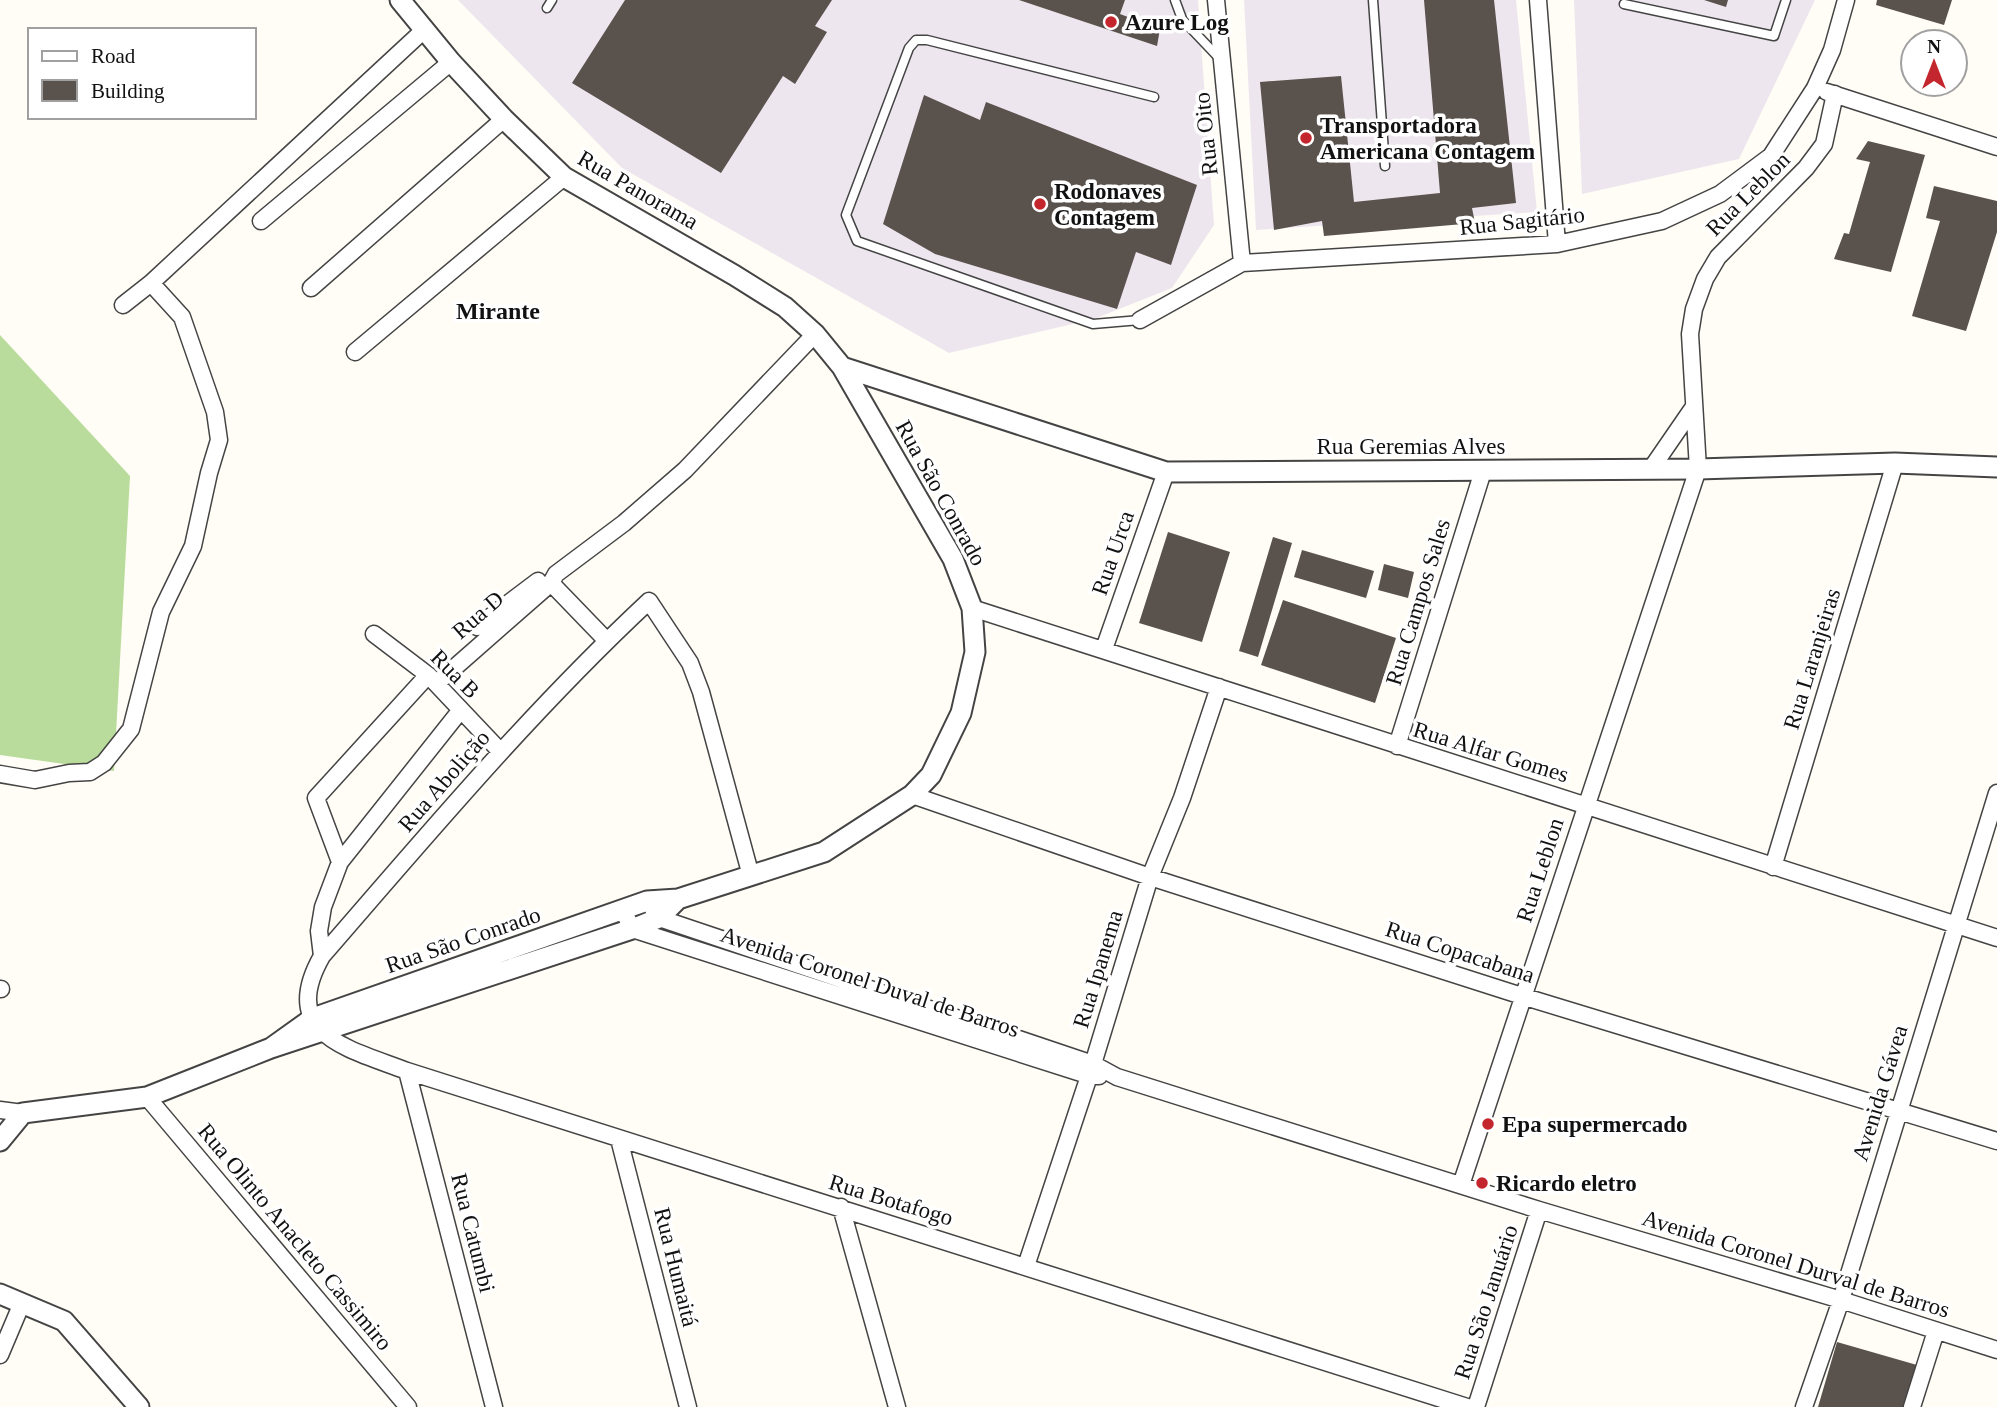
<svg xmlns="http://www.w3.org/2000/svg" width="1997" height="1407" viewBox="0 0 1997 1407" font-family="'Times New Roman',serif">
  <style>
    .industrial { fill: #eee6ef }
    .forest { fill: #b9dc9c }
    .building { fill: #5a524d }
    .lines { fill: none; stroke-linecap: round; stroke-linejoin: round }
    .service-casing { stroke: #444; stroke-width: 11 }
    .minor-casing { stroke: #444; stroke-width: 19 }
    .tertiary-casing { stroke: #444; stroke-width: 23 }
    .service { stroke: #fff; stroke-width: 8 }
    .minor { stroke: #fff; stroke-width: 16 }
    .tertiary { stroke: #fff; stroke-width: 19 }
    .poi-dot { fill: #c4262e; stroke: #fff; stroke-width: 2.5 }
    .labels { text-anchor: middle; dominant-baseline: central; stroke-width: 7; stroke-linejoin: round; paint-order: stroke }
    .poi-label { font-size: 23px; font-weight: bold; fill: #111; stroke: #fff; text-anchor: start }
    .street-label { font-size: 23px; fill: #111; stroke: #fff }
    .neighbourhood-label { font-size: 24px; font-weight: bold; fill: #111; stroke: #fff }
  </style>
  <rect width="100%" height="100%" fill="#fffdf5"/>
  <path class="industrial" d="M458 0H1198L1214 225 1172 288 1094 319 949 353 622 168Z
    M1244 0H1516L1537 212 1256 230Z
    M1574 0H1815L1739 159 1582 194Z"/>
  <path class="forest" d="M0 335 130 476 114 771 0 755Z"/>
  <path class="building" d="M625 0H832L815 26 827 32 795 84 783 76 721 173 572 83Z
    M1019 0H1125L1120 14 1160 29 1157 46Z
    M1424 0H1494L1516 203 1472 208 1475 223 1324 236 1322 221 1274 230 1260 82 1341 76 1354 202 1440 193Z
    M1704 0H1728L1726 7Z
    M1877 0H1952L1944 25 1876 5Z
    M924 95 980 120 986 102 1197 185 1171 265 1136 252 1117 309 935 254 883 224Z
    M1868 141 1925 155 1891 272 1834 259 1844 233 1849 234 1870 162 1856 159Z
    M1934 186 1997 201V232L1966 331 1912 316 1940 221 1926 218Z
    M1168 532 1230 552 1202 642 1139 623Z
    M1273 537 1292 543 1258 657 1239 651Z
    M1302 550 1374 571 1366 598 1294 577Z
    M1384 564 1414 572 1408 598 1378 590Z
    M1283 600 1396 638 1375 703 1261 665Z
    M1837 1342 1917 1365 1903 1407H1818Z"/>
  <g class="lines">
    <defs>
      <path id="service" d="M1175 0 1182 19 1220 59
        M1373 0 1385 166
        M1624 4 1774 36 1786 0
        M547 8 552 0
        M1140 320 1093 324 857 241 846 215 909 48 916 40H927L1154 97"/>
      <path id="minor" d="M1216 0 1242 263
        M1538 0 1557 244
        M1827 92 1997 147
        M261 221 451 62
        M311 288 504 119
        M123 305 151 283 424 30
        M1140 320 1242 263 1557 244 1662 221 1720 194 1771 156 1815 88 1832 50 1846 0
        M355 352 564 177
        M1651 469 1693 408
        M972 608 1997 938
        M477 627 538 581
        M374 634 428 675 500 751
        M607 641 551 583 556 574 624 523 685 470 815 334
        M1104 649 1166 472
        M437 683 551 583
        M1397 746 1483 471
        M0 774 35 780 69 773 90 772 104 763 131 729 161 612 193 546 209 473 219 440 215 412 182 317 151 283
        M912 795 1150 877 1522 996 1997 1141
        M340 862 316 798 428 675
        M1773 867 1895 463
        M751 876 701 692 690 663 649 601C531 711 428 834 322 956 277 1035 350 1049 407 1071L1467 1407
        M653 909 659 918 1093 1064 1117 1077 1539 1210 1841 1300 1997 1350
        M623 910 632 929 1090 1076H1099
        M322 956 319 931 323 907 340 862 460 711
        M0 989H1
        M407 1071 494 1407
        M147 1097 408 1407
        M0 1110 23 1113
        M619 1139 688 1407
        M1461 1185 1698 469 1690 334 1694 309 1705 279 1718 257 1806 168 1824 144 1835 94
        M841 1207 897 1407
        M1026 1266 1093 1064 1150 877 1182 798 1219 687
        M0 1355 22 1303
        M1476 1407 1539 1210
        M1804 1407 1841 1300 1997 793
        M1912 1407 1936 1331"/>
      <path id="tertiary" d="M842 367 1166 472 1698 469 1895 463 1997 467
        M271 1048 313 1018 647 901 678 899 824 852 912 795 931 775 961 713 975 652 972 608 953 559 842 367 815 334 785 307 734 275 564 177 504 119 451 62 400 0
        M0 1141 23 1113 147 1097 271 1048 632 929 659 918 678 899
        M0 1294 64 1321 139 1407"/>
    </defs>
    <use href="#service" class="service-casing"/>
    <use href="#minor" class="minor-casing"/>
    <use href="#tertiary" class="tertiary-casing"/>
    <use href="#service" class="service"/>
    <use href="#minor" class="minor"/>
    <use href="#tertiary" class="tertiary"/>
  </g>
  <g class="poi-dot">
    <circle cx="1111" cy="22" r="7"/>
    <circle cx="1306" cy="138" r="7"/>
    <circle cx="1040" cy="204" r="7"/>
    <circle cx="1488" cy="1124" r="7"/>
    <circle cx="1482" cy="1183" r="7"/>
  </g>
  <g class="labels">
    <g class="poi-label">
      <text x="1125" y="22">Azure Log</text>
      <text x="1320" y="125">Transportadora<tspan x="1320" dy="26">Americana Contagem</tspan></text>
      <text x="1054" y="191">Rodonaves<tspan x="1054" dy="26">Contagem</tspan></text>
      <text x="1502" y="1124">Epa supermercado</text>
      <text x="1496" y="1183">Ricardo eletro</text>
    </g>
    <g class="street-label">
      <text transform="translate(1206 134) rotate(-96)">Rua Oito</text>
      <text transform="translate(638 190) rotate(30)">Rua Panorama</text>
      <text transform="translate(1748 194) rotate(-45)">Rua Leblon</text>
      <text transform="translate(1522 221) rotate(-6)">Rua Sagitário</text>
      <text x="1411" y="446">Rua Geremias Alves</text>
      <text transform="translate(941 493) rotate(61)">Rua São Conrado</text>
      <text transform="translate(1113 553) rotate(-71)">Rua Urca</text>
      <text transform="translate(1418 602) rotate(-73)">Rua Campos Sales</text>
      <text transform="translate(478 615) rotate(-41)">Rua D</text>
      <text transform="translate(1812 659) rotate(-73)">Rua Laranjeiras</text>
      <text transform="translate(455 674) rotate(45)">Rua B</text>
      <text transform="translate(1491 752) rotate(17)">Rua Alfar Gomes</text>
      <text transform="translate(444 781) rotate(-49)">Rua Abolição</text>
      <text transform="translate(1540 870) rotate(-72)">Rua Leblon</text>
      <text transform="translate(463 940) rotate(-19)">Rua São Conrado</text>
      <text transform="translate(1460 952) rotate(18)">Rua Copacabana</text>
      <text transform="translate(1098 969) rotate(-73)">Rua Ipanema</text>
      <text transform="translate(870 982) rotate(18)">Avenida Coronel Duval de Barros</text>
      <text transform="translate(1880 1093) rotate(-73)">Avenida Gávea</text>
      <text transform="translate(891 1200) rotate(17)">Rua Botafogo</text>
      <text transform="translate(473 1233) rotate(76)">Rua Catumbi</text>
      <text transform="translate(295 1237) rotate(50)">Rua Olinto Anacleto Cassimiro</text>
      <text transform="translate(1796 1264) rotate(17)">Avenida Coronel Durval de Barros</text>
      <text transform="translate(676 1267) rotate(76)">Rua Humaitá</text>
      <text transform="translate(1486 1302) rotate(-72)">Rua São Januário</text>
    </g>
    <g class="neighbourhood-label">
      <text x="498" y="311">Mirante</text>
    </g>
  </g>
  <rect x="28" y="28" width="228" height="91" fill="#ffffff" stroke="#a0a0a0" stroke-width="2"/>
  <rect x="42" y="51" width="35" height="10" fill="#ffffff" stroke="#a0a0a0" stroke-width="2"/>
  <text x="91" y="63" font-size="21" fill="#111111">Road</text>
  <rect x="42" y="80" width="35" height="21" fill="#5a524d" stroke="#a0a0a0" stroke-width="2"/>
  <text x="91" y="98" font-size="21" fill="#111111">Building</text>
  <g transform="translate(1934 63)"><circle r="33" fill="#ffffff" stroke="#a0a0a0" stroke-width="2"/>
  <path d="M0-5L12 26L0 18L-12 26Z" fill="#c4262e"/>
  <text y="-10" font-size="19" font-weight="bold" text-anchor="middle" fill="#111111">N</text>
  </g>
</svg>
